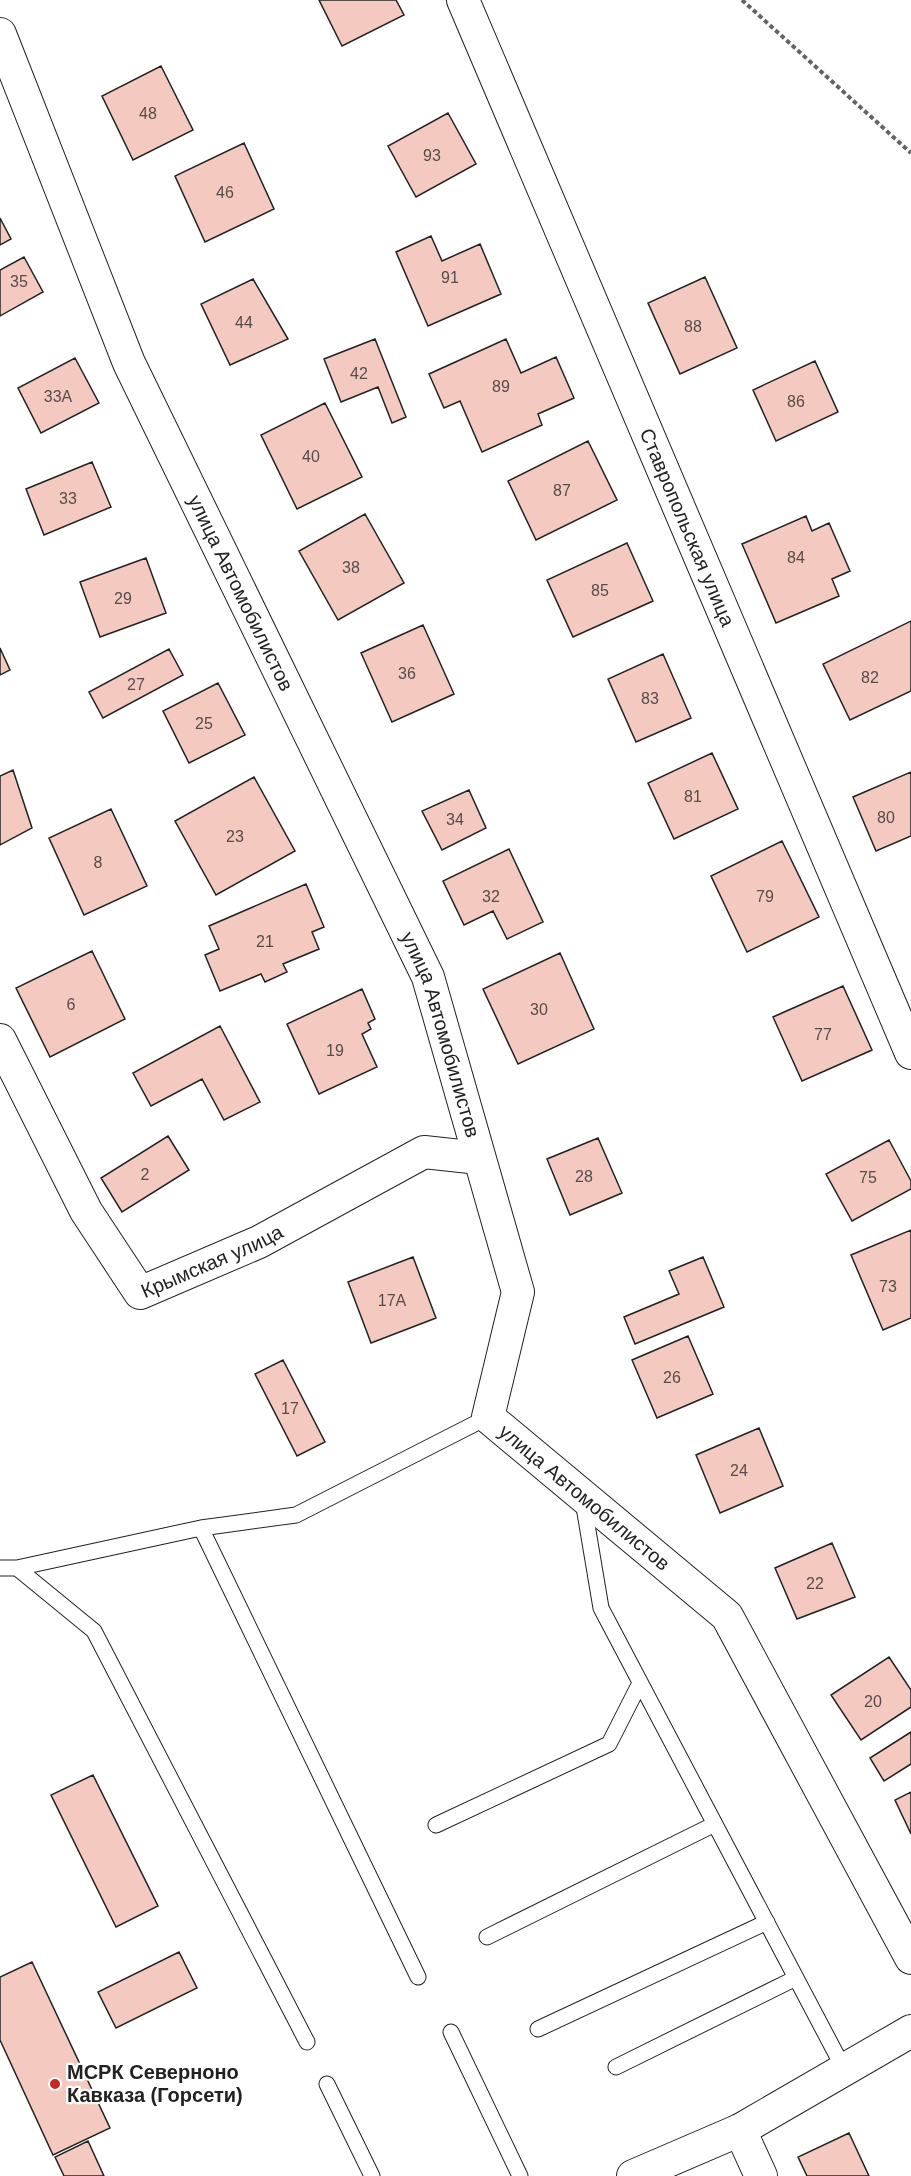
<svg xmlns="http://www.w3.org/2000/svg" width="911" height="2176" viewBox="0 0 911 2176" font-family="Helvetica,sans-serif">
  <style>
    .building { fill: #f3c9c0; stroke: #222; stroke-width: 1.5 }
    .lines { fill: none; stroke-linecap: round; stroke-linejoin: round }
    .service-casing { stroke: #222; stroke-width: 17 }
    .minor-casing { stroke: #222; stroke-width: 34 }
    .path { stroke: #646464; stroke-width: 4; stroke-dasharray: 4.5 3; stroke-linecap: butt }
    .service { stroke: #fff; stroke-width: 15 }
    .minor { stroke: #fff; stroke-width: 32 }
    .poi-dot { fill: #c62828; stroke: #fff; stroke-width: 2 }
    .labels { text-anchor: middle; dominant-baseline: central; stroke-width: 4.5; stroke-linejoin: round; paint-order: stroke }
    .number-label { font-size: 16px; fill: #564c4a }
    .street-label { font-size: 20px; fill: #222; stroke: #fff }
    .poi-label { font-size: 20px; font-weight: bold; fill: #222; stroke: #fff; text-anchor: start }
  </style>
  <rect width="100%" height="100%" fill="#fff"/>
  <path class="building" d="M319 0H396L404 15 342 46Z
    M161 66 193 130 133 160 102 96Z
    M448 113 476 164 416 197 388 146Z
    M244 143 274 209 205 242 175 176Z
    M0 218 11 239 0 245Z
    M431 236 442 261 480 244 501 294 428 326 396 252Z
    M24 257 43 292 0 316V270Z
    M705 277 737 348 680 374 648 303Z
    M253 279 288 339 230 365 201 304Z
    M375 339 406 417 392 423 378 387 341 402 324 359Z
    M506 339 521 373 556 357 574 398 538 414 542 425 482 452 460 401 444 408 429 374Z
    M75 358 99 403 41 433 18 388Z
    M815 361 838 412 776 441 753 390Z
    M325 403 362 477 297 509 261 435Z
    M588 441 617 500 536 540 508 481Z
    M92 462 111 507 44 535 26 489Z
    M365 514 404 583 338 620 299 551Z
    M806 516 812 531 829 523 850 571 832 579 839 596 776 623 742 544Z
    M627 543 653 601 573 637 547 580Z
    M146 558 166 613 100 637 80 582Z
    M911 621V691L850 720 823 664Z
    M423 625 454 694 392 722 361 653Z
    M0 648 10 670 0 675Z
    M169 649 183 675 103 718 89 692Z
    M663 654 691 718 636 742 608 679Z
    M218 683 245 735 189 763 163 711Z
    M712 753 738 809 674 839 648 783Z
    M13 770 32 828 0 845V776Z
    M911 772V836L876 851 853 797Z
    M254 777 295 851 216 895 175 821Z
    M469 790 486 828 442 850 422 811Z
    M111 809 147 886 84 915 49 838Z
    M782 841 819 917 747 952 711 876Z
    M509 849 543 922 507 939 493 911 464 925 443 881Z
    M306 884 324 927 312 932 319 949 283 964 287 972 265 982 261 974 220 991 205 955 219 949 209 926Z
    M92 951 125 1019 50 1057 16 988Z
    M560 953 594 1029 518 1064 483 989Z
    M843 986 872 1050 802 1081 773 1017Z
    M362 989 375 1019 368 1023 371 1029 362 1034 377 1067 319 1094 287 1024Z
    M220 1026 260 1102 224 1120 202 1079 151 1106 133 1073Z
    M168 1136 189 1170 122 1212 101 1178Z
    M598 1138 622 1193 570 1215 547 1159Z
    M889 1140 911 1181V1189L852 1221 826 1174Z
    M911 1230V1318L883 1330 851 1255Z
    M413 1257 436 1318 371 1343 348 1282Z
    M703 1257 724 1307 635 1344 624 1317 679 1294 669 1271Z
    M688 1336 713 1394 657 1418 632 1360Z
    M283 1360 325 1442 297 1456 255 1374Z
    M759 1428 783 1486 720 1513 696 1455Z
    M832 1543 855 1597 797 1619 775 1568Z
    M889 1657 911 1690V1707L861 1740 831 1695Z
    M911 1732V1764L884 1781 870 1758Z
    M93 1775 158 1906 116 1927 51 1795Z
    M911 1792V1834L895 1800Z
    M179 1952 197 1988 116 2028 98 1992Z
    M32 1962 110 2128 53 2155 0 2040V1977Z
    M849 2133 869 2176H807L798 2157Z
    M88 2141 104 2176H64L55 2157Z"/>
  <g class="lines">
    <defs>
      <path id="service" d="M583 1501 601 1608 844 2069
        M201 1528 418 1977
        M0 1568H17L201 1528 296 1515 488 1417
        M17 1568 94 1631 307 2042
        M436 1825 609 1744 640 1683
        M487 1937 715 1824
        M538 2029 767 1922
        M451 2032 520 2176
        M616 2067 796 1978
        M327 2084 372 2176"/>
      <g id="minor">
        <path id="s1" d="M463 0 911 1053"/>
        <path id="s2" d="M0 34 129 363 428 977 518 1292 488 1417 727 1616 911 1958"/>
        <path id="s3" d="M0 1040 86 1211 140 1293 259 1242 424 1152 479 1158"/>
        <path d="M740 2130 761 2176"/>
        <path d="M633 2176 740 2130 911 2031"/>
      </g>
    </defs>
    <use href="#service" class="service-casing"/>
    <use href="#minor" class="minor-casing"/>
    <path class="path" d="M742 0 911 153"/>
    <use href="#service" class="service"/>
    <use href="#minor" class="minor"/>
  </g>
  <circle class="poi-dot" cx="55" cy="2084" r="6"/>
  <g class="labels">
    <g class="number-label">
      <text x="148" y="113">48</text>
      <text x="432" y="155">93</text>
      <text x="225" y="192">46</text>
      <text x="450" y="277">91</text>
      <text x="19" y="281">35</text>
      <text x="244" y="322">44</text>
      <text x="693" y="326">88</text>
      <text x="359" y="373">42</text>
      <text x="501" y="386">89</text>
      <text x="58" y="396">33А</text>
      <text x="796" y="401">86</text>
      <text x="311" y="456">40</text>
      <text x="562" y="490">87</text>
      <text x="68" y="498">33</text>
      <text x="796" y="557">84</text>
      <text x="351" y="567">38</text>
      <text x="600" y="590">85</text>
      <text x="123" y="598">29</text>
      <text x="407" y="673">36</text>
      <text x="870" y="677">82</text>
      <text x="136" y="684">27</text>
      <text x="650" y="698">83</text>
      <text x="204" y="723">25</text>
      <text x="693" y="796">81</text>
      <text x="886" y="817">80</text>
      <text x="455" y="819">34</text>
      <text x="235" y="836">23</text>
      <text x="98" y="862">8</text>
      <text x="491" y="896">32</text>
      <text x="765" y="896">79</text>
      <text x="265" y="941">21</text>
      <text x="71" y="1004">6</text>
      <text x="539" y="1009">30</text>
      <text x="823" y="1034">77</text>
      <text x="335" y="1050">19</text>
      <text x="145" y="1174">2</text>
      <text x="584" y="1176">28</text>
      <text x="868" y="1177">75</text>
      <text x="888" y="1286">73</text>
      <text x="392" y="1300">17А</text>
      <text x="672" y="1377">26</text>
      <text x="290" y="1408">17</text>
      <text x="739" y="1470">24</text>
      <text x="815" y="1583">22</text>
      <text x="873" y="1701">20</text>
    </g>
    <g class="street-label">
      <text stroke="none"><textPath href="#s1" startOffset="573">Ставропольская улица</textPath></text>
      <text stroke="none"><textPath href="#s2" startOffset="609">улица Автомобилистов</textPath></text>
      <text stroke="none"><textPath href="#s2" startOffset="1095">улица Автомобилистов</textPath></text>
      <text stroke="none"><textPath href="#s3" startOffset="368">Крымская улица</textPath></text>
      <text stroke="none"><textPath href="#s2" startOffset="1618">улица Автомобилистов</textPath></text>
    </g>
    <g class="poi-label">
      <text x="67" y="2072">МСРК Северноно<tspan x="67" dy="23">Кавказа (Горсети)</tspan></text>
    </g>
  </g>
</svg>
